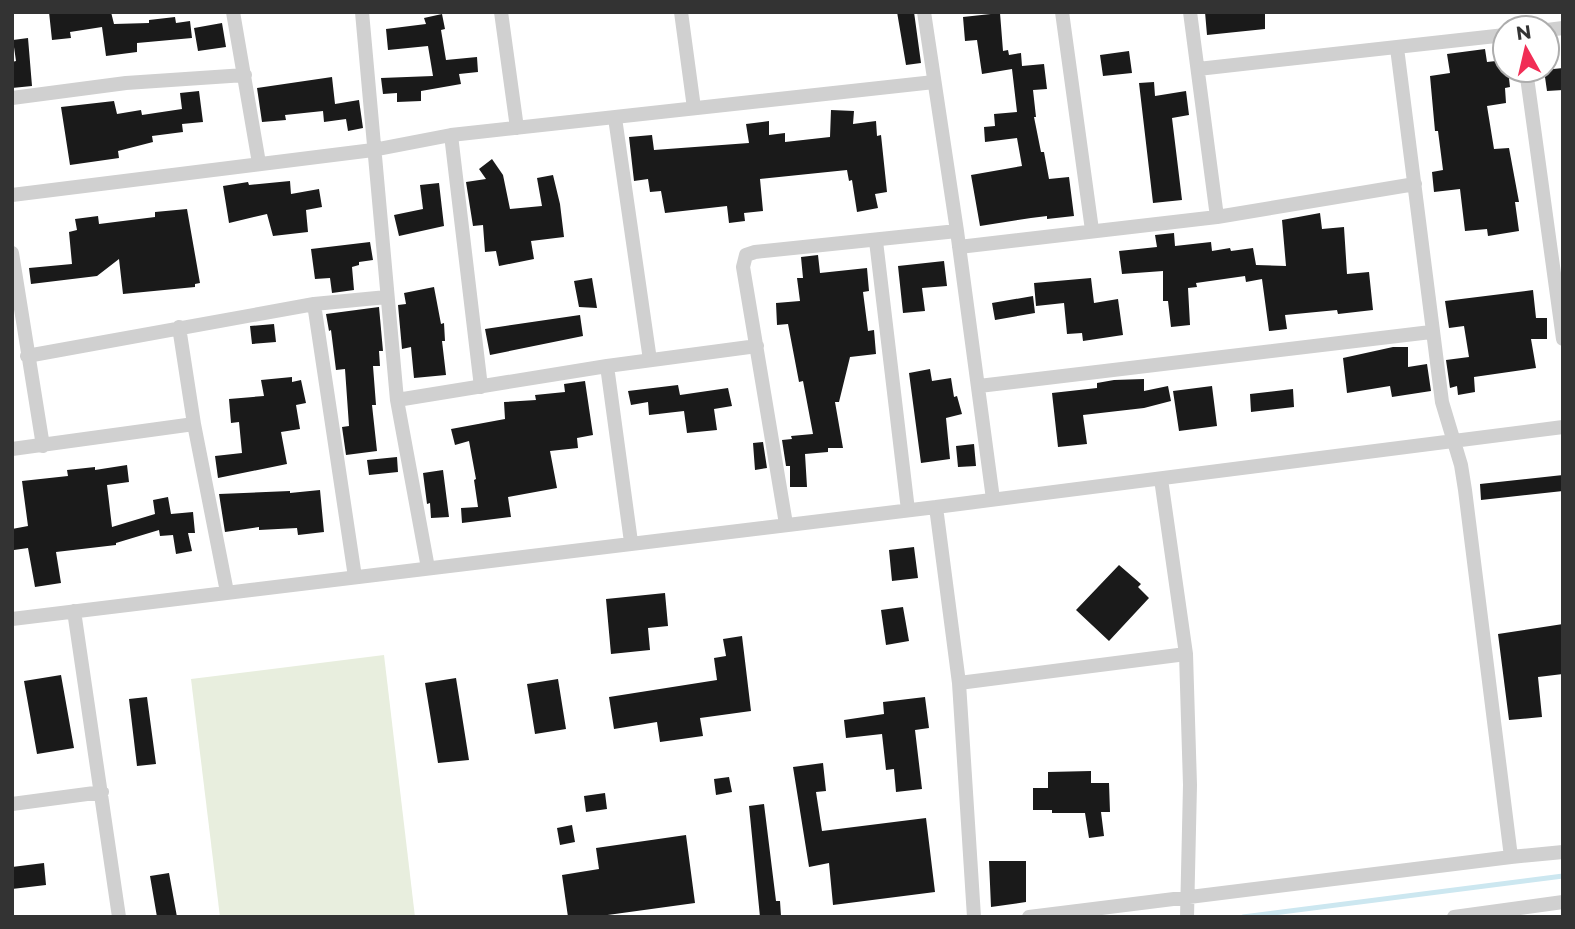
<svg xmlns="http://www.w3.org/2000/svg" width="1575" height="929" viewBox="0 0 1575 929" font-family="Montserrat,sans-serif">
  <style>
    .green { fill: #e8eede }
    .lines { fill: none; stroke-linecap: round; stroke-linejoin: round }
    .stream { stroke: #cce7f0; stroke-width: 5 }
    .building { fill: #1a1a1a }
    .street { stroke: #d0d0d0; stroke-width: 14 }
  </style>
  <rect width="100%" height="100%" fill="#fff"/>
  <path class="green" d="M384 655 415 917H220L191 679Z"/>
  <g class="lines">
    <path class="stream" d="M1243 917 1563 876"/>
  </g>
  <path class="building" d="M49 12H111L114 24 149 23V20L175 17 176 23 190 21 192 38 137 43V52L106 56 102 27 70 32 71 38 52 40Z
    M897 12H914L921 63 906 65Z
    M1205 12H1265V29L1207 35Z
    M1000 13 1003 51 1008 50 1009 55 1021 53 1022 66 1044 64 1047 89 1033 90 1036 117H1034L1041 152H1044L1049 179 1069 177 1074 216 1047 219V216L1031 218 980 226 971 175 1022 166 1017 138 985 142 984 127 995 126 994 114 1017 112 1012 69 982 74 977 40 965 41 963 17Z
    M442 14 445 29 441 30 446 60 477 57 478 72 459 74 461 84 421 91V101L397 102V93L383 94 381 78 433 76 428 46 388 50 386 29 426 24 424 18Z
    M222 23 226 47 198 51 194 28Z
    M28 38 32 86 12 88V62L16 61 13 40Z
    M1485 49 1487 62 1505 60V70H1508L1510 87 1505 88 1506 103 1487 106 1494 149 1509 148 1519 202H1515L1519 231 1488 236 1487 229 1465 231 1460 189 1434 192 1432 172 1443 170 1438 131H1435L1430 76 1450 73 1447 54Z
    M1129 51 1132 73 1103 76 1100 55Z
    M1563 68V90L1547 91 1544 70Z
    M332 77 335 104 359 100 363 128 348 131 346 119 324 122 323 111 285 115 286 120 262 122 257 88Z
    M1154 82 1155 96 1186 91 1189 115 1172 118 1182 200 1153 203 1139 83Z
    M199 91 203 122 182 124 183 132 152 136 153 142 118 151 119 158 70 165 61 107 114 101 117 114 141 110 142 115 182 109 180 93Z
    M831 110 854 111 853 124 876 121 877 136 881 135 887 192 875 194 878 208 857 212 852 180 849 181 847 170 760 179 763 211 744 213 745 221 729 223 727 206 665 213 661 191 650 192 648 179 634 181 629 137 652 135 654 150 749 143 746 124 769 121V135L785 133V142L830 137Z
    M492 159 503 175 510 209 542 206 537 178 553 175 560 204 564 237 531 241 534 259 499 266 496 251 485 252 483 225 473 226 466 182 486 179 479 169Z
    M290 181 291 194 319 189 322 207 306 210 308 232 273 236 267 214 229 223 223 186 248 182 249 185Z
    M439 183 444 226 399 236 394 215 423 209 420 185Z
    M187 209 200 283 195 284V287L123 294 119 259 97 276 31 284 29 268 72 264 69 232 77 230 75 219 98 216 99 224 155 217V212Z
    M1320 213 1322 229 1344 227 1347 274 1369 272 1373 310 1338 314 1337 310 1285 315 1287 329 1269 331 1262 279 1246 282 1245 276 1196 283 1197 287 1188 288 1190 325 1171 327 1168 301H1163V271L1122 274 1119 251 1157 247 1155 235 1174 233 1175 246 1211 242 1212 251 1230 248 1231 251 1253 248 1256 265 1286 266 1282 220Z
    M370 242 373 260 359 262V265L352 267 354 290 332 293 330 278 315 279 311 249Z
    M818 255 820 273 867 268 869 291 863 292 868 331 874 330 876 354 850 357 839 402H835L843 448H828V452L805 454 807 487H790V466H786L782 440 792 439 791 436 813 434 803 381 799 382 788 324 777 325 776 303 800 301 797 278H803L801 257Z
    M944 261 947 286 922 288 925 311 903 313 898 266Z
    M592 278 597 308 579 307 574 281Z
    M1091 278 1094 303 1118 299 1123 335 1083 341 1082 333 1067 334 1064 303 1036 306 1034 283Z
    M434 287 441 324 444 323 445 341H442L446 375 414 378 411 347 402 349 398 305 406 304 404 293Z
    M1533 290 1536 318H1547V339H1531L1536 368 1474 377 1475 392 1458 395 1457 386 1450 388 1446 360 1469 357 1464 326 1449 328 1445 301Z
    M1033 296 1035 313 995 320 992 303Z
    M379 307 383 351H379L380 366H373L376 405H372L377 451 346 455 342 427 349 426 345 369 336 370 331 330 329 331 326 314Z
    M580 315 583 336 490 355 485 329Z
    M274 324 276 342 252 344 250 326Z
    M1393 347H1408V367L1427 364 1431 391 1392 397 1390 386 1347 393 1343 358Z
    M930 369 932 381 951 378 954 397 957 396 962 414 946 418 950 459 921 463 909 373Z
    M292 377V382L301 380 306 403 296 405 300 429 281 432 287 464 218 478 215 456 242 453 239 422 231 423 229 399 264 396 261 380Z
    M1144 379V391L1168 386 1171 401 1144 408 1083 415 1087 444 1058 447 1052 393 1097 388V383L1114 380Z
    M585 381 593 435 577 438 578 448 550 451 557 488 508 497 511 517 462 523 461 508 478 507 474 480 476 479 469 441 455 445 451 429 505 419 504 402 536 400 535 395 565 392 564 384Z
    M678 385 680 395 728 388 732 406 714 409 717 430 687 433 684 411 649 415 648 402 631 405 628 391Z
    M1212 386 1217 426 1179 431 1173 391Z
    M1293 389 1294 407 1251 412 1250 394Z
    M763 442 767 468 755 470 753 443Z
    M974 444 976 466 958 467 956 446Z
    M397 457 398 472 369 475 367 460Z
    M127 465 129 482 107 485 112 527 155 514 153 500 168 497 171 514 193 512 195 533H188L192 551 176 554 173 535 160 536 159 530 116 543V545L56 552 61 583 35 587 28 548 14 550 12 542V529L28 526 22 481 68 476 67 470 95 467V470Z
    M443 470 449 517 431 518 430 503 427 504 423 473Z
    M1563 475V491L1481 500 1480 484Z
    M320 490 324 532 298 535 297 528 259 530V527L225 532 219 494 290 491V493Z
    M914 547 918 578 892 581 889 550Z
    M1119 565 1141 584 1138 587 1149 598 1109 641 1076 610Z
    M665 593 668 626 648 628 650 650 611 654 606 599Z
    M903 607 909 641 886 645 881 610Z
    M1563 624V674L1538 677 1542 717 1509 720 1498 634Z
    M742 636 751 711 700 718 703 736 660 742 657 722 614 729 609 697 717 680 714 658 726 656 723 639Z
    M61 675 74 748 37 754 24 681Z
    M456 678 469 760 438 763 425 683Z
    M558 679 566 729 535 734 527 684Z
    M147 697 156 764 137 766 129 699Z
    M925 697 929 728 915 730 922 789 896 792 894 769 886 770 882 734 846 738 844 720 884 714 883 702Z
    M823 763 826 791 816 792 822 831 926 818 935 892 833 905 829 863 809 867 793 767Z
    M1091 771V783H1109L1110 812H1101L1104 836 1089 838 1085 813H1052V810H1033V788H1048V772Z
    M729 777 732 792 716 795 714 779Z
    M605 793 607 809 586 812 584 796Z
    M764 804 776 901H780L781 916 760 917 749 806Z
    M572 825 575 842 560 845 557 828Z
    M686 835 695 903 593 917H568L562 875 599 869 596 848Z
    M989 861H1026V902L991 907Z
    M44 863 46 885 12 889V867Z
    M169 873 177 917H157L150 876Z"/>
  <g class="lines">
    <path class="street" d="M233 12 259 163
      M362 12 397 400 428 568
      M501 12 517 128
      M681 12 694 108
      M924 12 957 231 993 499
      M1062 12 1092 230
      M1190 12 1217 217
      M1547 30 1563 28
      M1397 48 1442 402 1461 465 1465 490 1511 857 1563 852
      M1198 69 1505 35
      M1526 70 1563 339
      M12 98 126 83 245 75
      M615 118 650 360
      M451 135 481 387
      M12 195 373 150 451 135 934 82
      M876 241 908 510
      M959 247 1217 217 1415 184
      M12 253 43 446
      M314 304 355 577
      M179 327 194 424 227 592
      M27 356 314 304 387 297
      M607 366 631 542
      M979 386 1431 332
      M397 400 607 366 757 346
      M12 449 194 424
      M1161 479 1186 654 1190 785 1187 917
      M936 507 959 683 974 917
      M786 524 743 267 746 255 755 252 957 231
      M74 611 119 917
      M12 619 936 507 1563 427
      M959 683 1186 654
      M12 804 102 792
      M1029 917 1511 857
      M1454 917 1563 902"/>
  </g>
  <rect width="1575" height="929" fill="none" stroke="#333333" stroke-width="28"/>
  <g transform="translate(1526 49) rotate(352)"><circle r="33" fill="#ffffff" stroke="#adadad" stroke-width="2"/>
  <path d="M0-5L12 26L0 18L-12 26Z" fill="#f12d55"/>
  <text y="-10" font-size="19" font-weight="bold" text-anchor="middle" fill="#333333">N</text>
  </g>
</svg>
